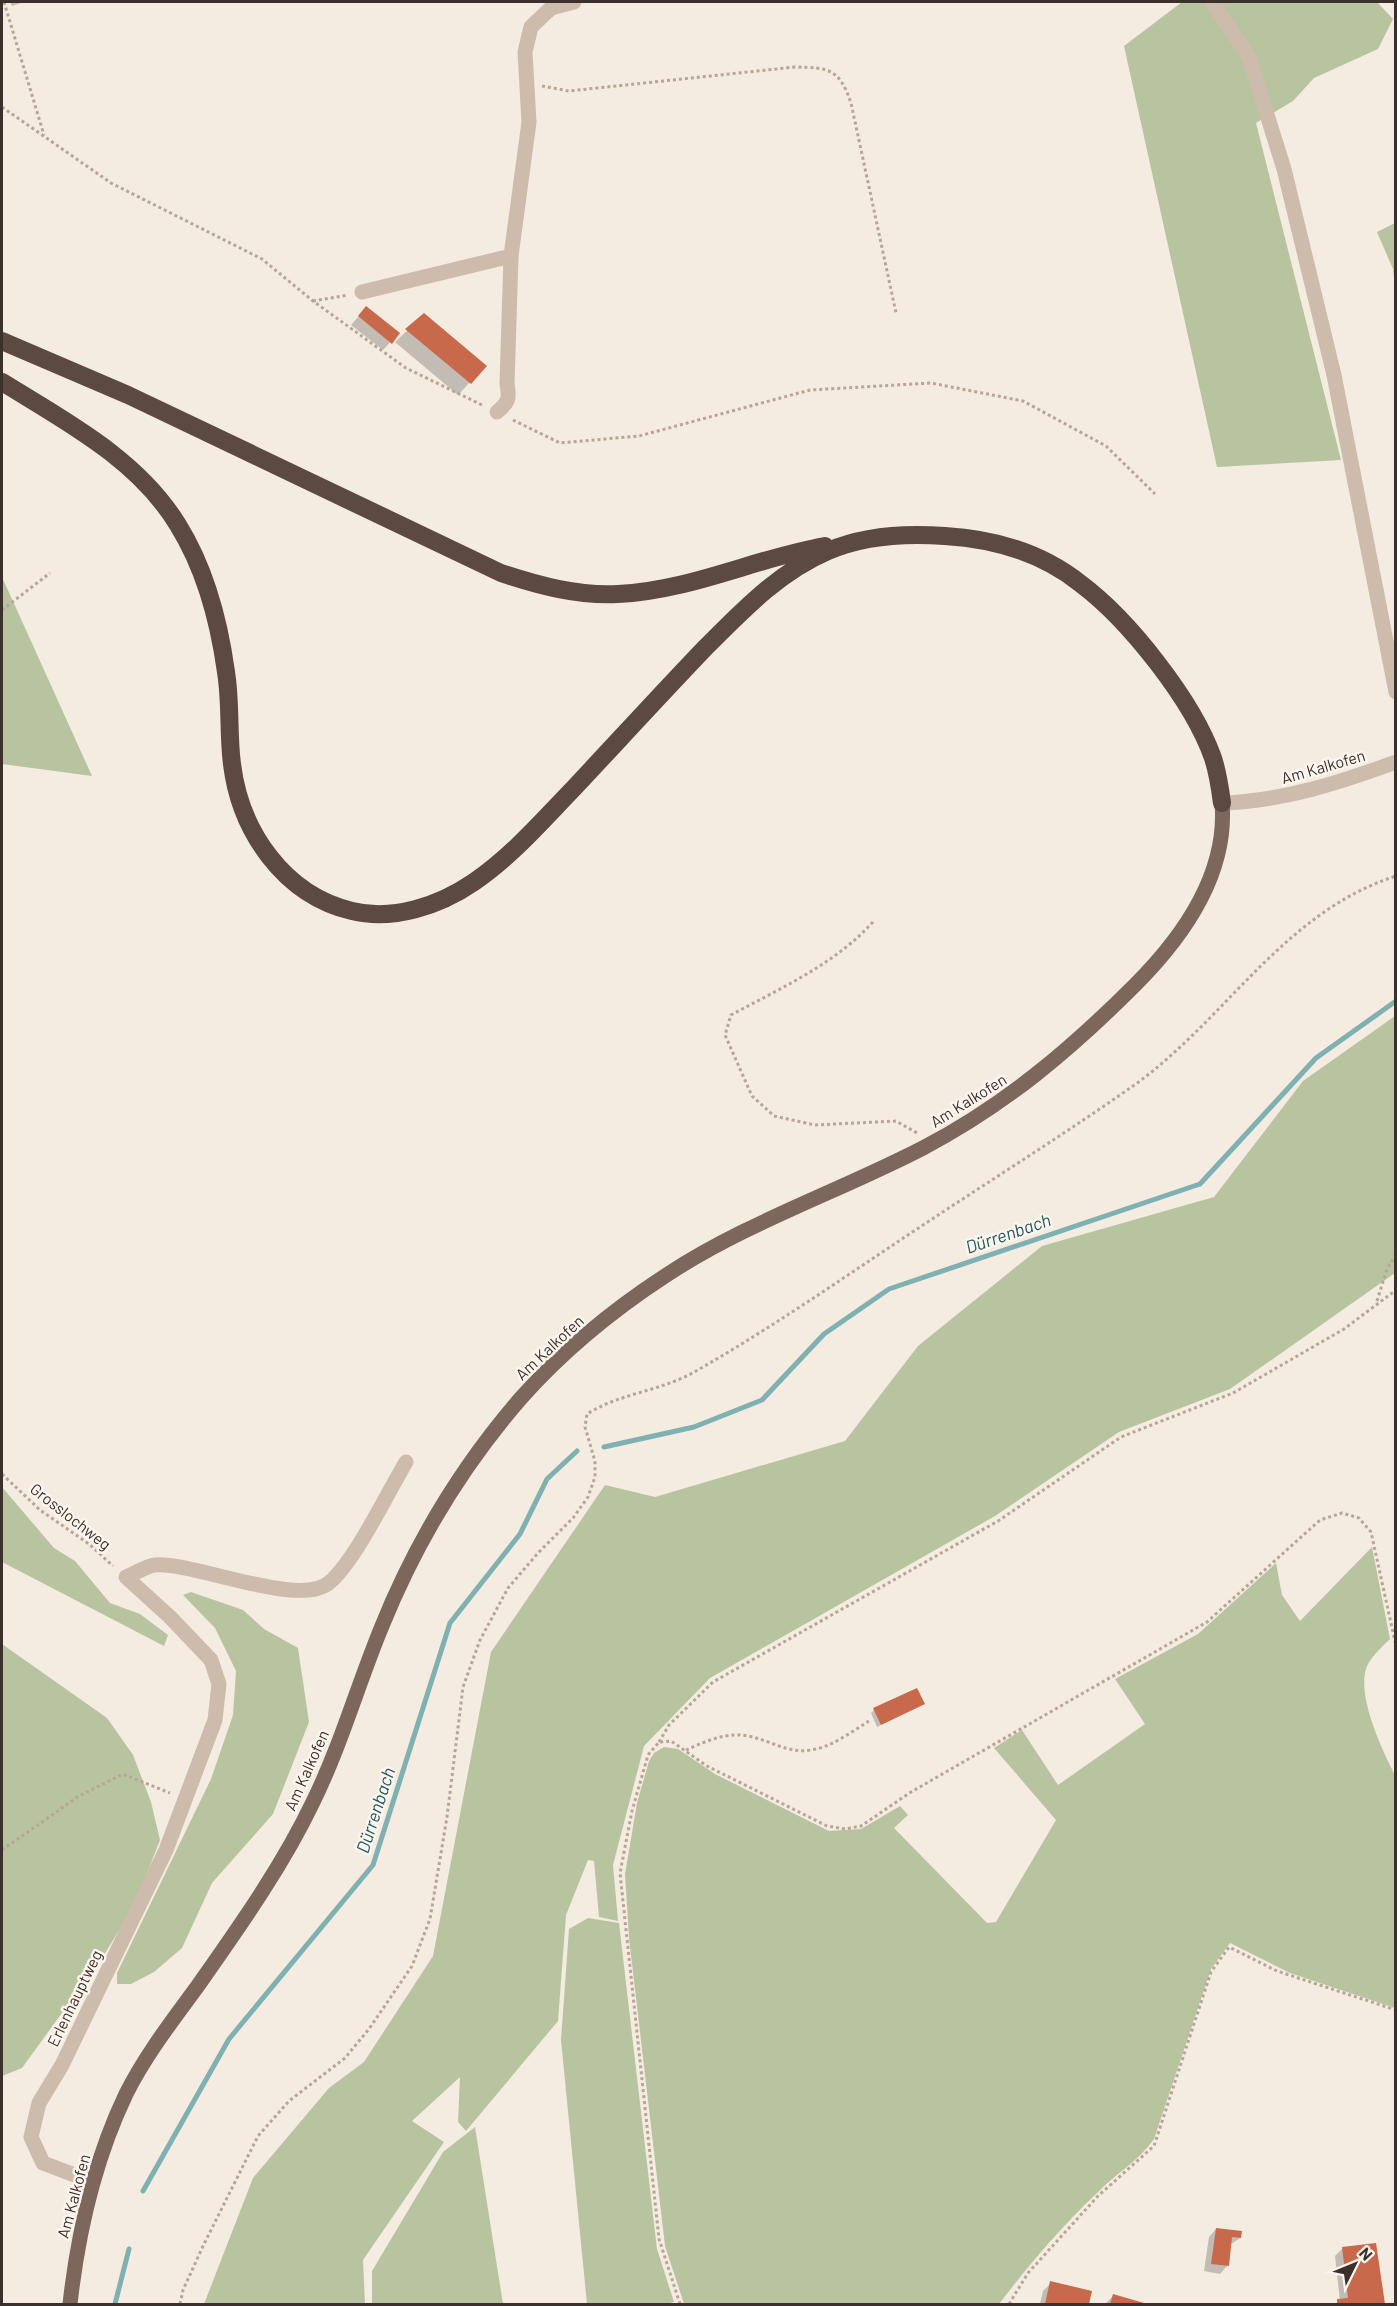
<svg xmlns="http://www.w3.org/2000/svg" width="1397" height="2306" viewBox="0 0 1397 2306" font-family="Barlow,sans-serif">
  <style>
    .green { fill: #b8c4a0 }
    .shadow { fill: #0003 }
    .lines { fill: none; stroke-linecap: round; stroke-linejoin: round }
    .stream { stroke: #7fb0b2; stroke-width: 5 }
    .building { fill: #c8694b }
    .path { stroke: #b9a596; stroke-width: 3; stroke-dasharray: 3 3; stroke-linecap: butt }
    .minor { stroke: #cdbbac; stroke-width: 15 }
    .major { stroke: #7d675c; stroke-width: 15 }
    .highway { stroke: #5c4a42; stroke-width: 18 }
    .labels { text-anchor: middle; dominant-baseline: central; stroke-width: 5; stroke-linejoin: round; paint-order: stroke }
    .street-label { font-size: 16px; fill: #3b302b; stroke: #fbf5ee }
    .water-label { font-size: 18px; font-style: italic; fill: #1f5a5e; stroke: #fbf5ee }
  </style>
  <rect width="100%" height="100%" fill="#f4ebe1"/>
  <path class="green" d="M1182 2H1377L1393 19 1378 49 1314 78 1293 101 1256 123 1341 460 1217 467 1124 46Z
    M1395 223V288L1393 269 1377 232Z
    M2 577 92 776 2 764Z
    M1395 1016V1273L1230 1389 1119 1432 995 1516 710 1678 644 1746 613 1865 618 1921 599 1917 594 1861 588 1860 566 1915 558 2021 466 2131 458 2122 460 2077 412 2121 444 2142 363 2260 365 2304H204L253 2178 329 2088 364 2062 433 1956 491 1652 605 1485 655 1497 845 1441 918 1346 1042 1246 1214 1197 1303 1081Z
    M2 1487 54 1548 75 1561 110 1603 140 1614 168 1635 164 1646 2 1562Z
    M1372 1547 1390 1639C1383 1646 1373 1655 1368 1664 1354 1691 1382 1750 1395 1775V2008L1290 1973 1230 1943 1211 1969 1154 2139C1139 2161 1115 2174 1097 2193 1061 2227 1029 2265 999 2304H684L665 2246 629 1938 625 1874 637 1803 649 1761 654 1753 664 1747 678 1749 715 1774 829 1831 861 1829 900 1806 908 1815 894 1828 987 1923 996 1922 1056 1820 994 1748 1022 1730 1058 1785 1145 1724 1115 1679 1198 1634 1276 1563 1282 1595 1300 1621Z
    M191 1592 243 1610 264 1629 298 1648 309 1722 273 1814 212 1883 182 1948 154 1972 131 1984H117V1973L211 1779 233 1715 236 1671 215 1628 183 1595Z
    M2 1644 107 1718 133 1755 151 1802 160 1840 135 1904 104 1955 22 2068 2 2076Z
    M588 1918 619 1923 657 2249 674 2302 666 2304H587L561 2040 569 1929Z
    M475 2127 503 2304H372V2271L443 2152Z"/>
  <path class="shadow" d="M10 2H24L12 6Z
    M366 308 392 340 383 350 351 325Z
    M424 315 485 366 458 395 395 342Z
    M923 1703 877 1727 871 1713 874 1710Z
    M1216 2229 1240 2238 1230 2245 1227 2266 1220 2274 1204 2271 1209 2237Z
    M1375 2245 1383 2304H1334L1340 2301 1335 2256 1343 2248Z
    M1051 2283 1091 2292 1088 2304H1040L1043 2291Z
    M1114 2295 1142 2304H1105Z"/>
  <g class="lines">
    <path class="stream" d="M604 1447 694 1427 762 1400 824 1334 889 1289 1200 1184 1316 1058 1396 1001
      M143 2191 229 2039 373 1865 450 1623 520 1534 547 1479 577 1451
      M115 2304 129 2249"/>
  </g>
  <path class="building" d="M366 306 400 333 392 344 358 316Z
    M424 313 487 366 471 384 405 329Z
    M917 1688 925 1704 881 1725 873 1708Z
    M1216 2228 1242 2231 1241 2238 1232 2237 1229 2266 1211 2264Z
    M1376 2243 1385 2304H1337V2299L1348 2298 1342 2247Z
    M1050 2281 1092 2291 1089 2304H1045Z
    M1113 2294 1144 2303 1143 2304H1110Z"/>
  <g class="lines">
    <path class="path" d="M4 2 44 135
      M542 86 569 91 795 67C829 68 839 68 851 103L896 313
      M2 107 111 183 262 259 313 301 406 368 482 405
      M313 301 348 295
      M513 420 560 443 639 436 810 390 931 383 1023 401 1106 446 1155 494
      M2 610 50 573
      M873 922C835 964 781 988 731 1015L725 1035 752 1096 774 1116 815 1125 896 1121 917 1133
      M1377 1301 1387 1269 1396 1254
      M2 1474 40 1510 89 1544 113 1566
      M659 1742 669 1725 713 1682 998 1521 1121 1437 1233 1393 1344 1329 1396 1290
      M686 1750C706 1741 726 1732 748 1736 770 1740 788 1754 811 1750 832 1747 851 1732 869 1721
      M2 1850 79 1796 123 1774 170 1793
      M180 2304 183 2290 204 2244 258 2136 289 2101 345 2058 369 2029 412 1966 430 1919 447 1817 463 1687 480 1640 508 1588 538 1553 573 1518 588 1497 595 1477V1461L585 1427 587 1414C620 1393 662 1391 696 1371 773 1327 846 1276 920 1227 991 1180 1063 1135 1133 1086 1225 1021 1283 912 1396 876
      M680 2304 659 2239 620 1873 632 1811 648 1755 659 1742 671 1741 707 1766 827 1826 845 1829 861 1826 911 1792 1207 1622 1320 1520 1342 1513 1359 1518 1371 1532 1396 1646
      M1009 2304 1028 2273 1098 2196 1154 2146 1211 1972 1229 1947 1277 1971 1396 2010"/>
    <path class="minor" d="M1212 2 1249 57 1284 169 1334 375 1396 692
      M362 292 511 256 529 122 525 52 531 27 551 8 574 2
      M497 412C508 403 510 399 507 384L511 256
      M1222 803C1283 801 1339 783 1396 762
      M93 2182 43 2163 31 2137 39 2103 62 2065 166 1850 215 1720 219 1684 211 1660 170 1617 126 1577C134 1574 146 1566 155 1565 195 1562 301 1609 330 1582 356 1559 387 1494 406 1462"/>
    <path class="major" d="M70 2304C78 2232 94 2161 126 2094 145 2056 172 2021 197 1987 239 1927 282 1867 313 1802 341 1745 358 1684 382 1626 416 1542 462 1466 521 1398 562 1352 613 1310 665 1276 745 1223 838 1192 923 1148 1005 1105 1070 1050 1135 985 1182 938 1228 874 1222 803"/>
    <path class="highway" d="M2 341 128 395 501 573C540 586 578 596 618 594 689 591 756 558 825 546
      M2 382C65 421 138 459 178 525 206 570 219 621 226 672 231 703 228 734 232 764 240 831 284 895 352 911 393 921 439 906 474 882 512 856 542 821 574 788 618 741 661 694 706 647 743 610 779 572 828 551 865 535 905 533 945 536 995 539 1041 552 1081 584 1129 620 1193 701 1213 758 1218 773 1220 788 1222 803"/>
  </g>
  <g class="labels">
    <g class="street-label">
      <text transform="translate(1323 766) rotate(-16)">Am Kalkofen</text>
      <text transform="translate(968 1100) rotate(-32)">Am Kalkofen</text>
      <text transform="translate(549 1347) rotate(-43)">Am Kalkofen</text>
      <text transform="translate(71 1516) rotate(38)">Grosslochweg</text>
      <text transform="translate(306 1770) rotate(-66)">Am Kalkofen</text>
      <text transform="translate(74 1998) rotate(-64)">Erlenhauptweg</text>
      <text transform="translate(73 2196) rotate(-75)">Am Kalkofen</text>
    </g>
    <g class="water-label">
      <text transform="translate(1008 1233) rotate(-19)">Dürrenbach</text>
      <text transform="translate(375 1810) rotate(-72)">Dürrenbach</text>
    </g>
  </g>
  <rect width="1397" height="2306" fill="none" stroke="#3b302b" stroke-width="6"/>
  <g transform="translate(1355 2264) rotate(47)" stroke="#fbf5ee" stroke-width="4.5" paint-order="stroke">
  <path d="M0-4.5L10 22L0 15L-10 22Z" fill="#3b302b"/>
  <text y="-9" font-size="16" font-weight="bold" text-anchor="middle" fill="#3b302b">N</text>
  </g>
</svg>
